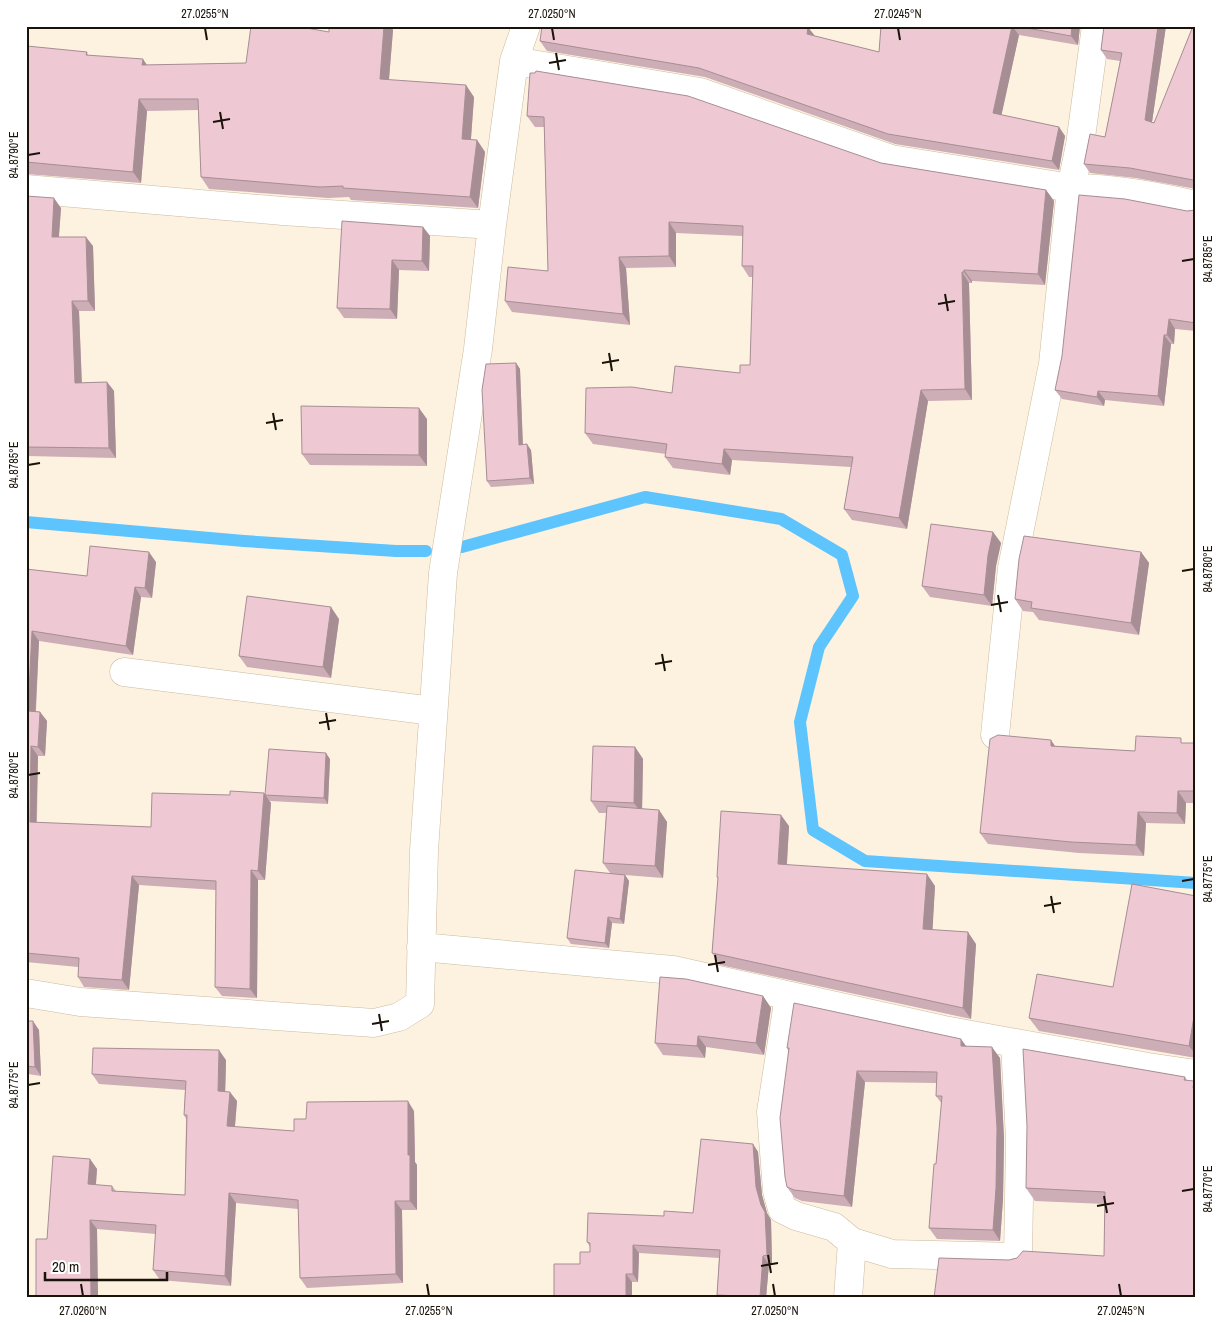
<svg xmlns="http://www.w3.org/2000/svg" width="1222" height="1324" viewBox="0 0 1222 1324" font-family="'Archivo Narrow',sans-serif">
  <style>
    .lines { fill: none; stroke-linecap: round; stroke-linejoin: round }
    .stream { stroke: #5dc4fe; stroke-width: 12 }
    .minor-casing { stroke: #ccba9e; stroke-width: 29 }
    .minor { stroke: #fff; stroke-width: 28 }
    .wall { fill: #cdadb6 }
    .shaded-wall { fill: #a78d94 }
    .building { fill: #eec9d4; stroke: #a78d94 }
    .ticks { fill: none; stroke: #1a1309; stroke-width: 2 }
    .neatline { fill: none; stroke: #1a1309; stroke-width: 2 }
    .ticks-label { font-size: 12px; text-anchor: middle; fill: #1a1309 }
  </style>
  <rect width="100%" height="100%" fill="#fdf2e0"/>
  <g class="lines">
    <path class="stream" d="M26 522 244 541 396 551H426
      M462 547 645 497 781 519 842 555 853 596 819 647 800 722 813 830 865 861 1196 883"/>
    <defs>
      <path id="minor" d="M514 61 700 92 891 159 1071 188C1114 188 1154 196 1196 205
        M26 189 283 211 492 225
        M124 672 433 711
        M995 735 1012 568 1053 364 1071 188 1080 145 1096 26
        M421 947 673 970 944 1030 1148 1067 1196 1074
        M26 993 80 1002 374 1023 399 1017 420 1004 424 851 443 573 478 349 492 225 514 61 526 26
        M789 996 771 1112 777 1191 782 1209 796 1216 834 1227 852 1242
        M848 1298 852 1242 892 1254 1018 1257 1020 1139 1015 1043"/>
    </defs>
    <use href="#minor" class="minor-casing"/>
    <use href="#minor" class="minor"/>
  </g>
  <path class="wall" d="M329 26H390L393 30 389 80 474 97 471 140H477L485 152 478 208 351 200 349 197 328 198 209 189 201 177 198 110 147 111 141 183 26 174V51L87 52 88 55 147 65 246 63 329 32Z
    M881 26H1080L1078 45 1019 35 1001 115 1059 127 1065 136 1059 170 895 144 705 77 547 51 540 41 815 36 879 52Z
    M1104 26H1166L1152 122 1154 123 1196 26V189L1136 178 1090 173 1084 164 1105 137 1120 61 1107 59 1101 50Z
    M530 73 881 163 1046 190 1054 201 1045 285 972 281V283H969L972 400 928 401 907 529 852 520 844 509 851 467 732 460 730 475 673 468 665 457 666 454 593 444 585 433 672 393 740 373 750 365 753 277H749L742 266 743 236 676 233V267L626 268 630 325 512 312 505 301 548 271 544 127H535L527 116Z
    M26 196 61 208 59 237 93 246 95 311H79L82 383 107 382 114 391 116 458 26 456Z
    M1195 210H1196V331L1175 329 1174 344H1171L1164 406 1105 400 1104 406 1062 399 1055 390 1187 211Z
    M423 227 430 236 429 271 399 270 397 319 344 318 337 308Z
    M516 363 520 369 523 445 531 450 534 484 491 487 487 481Z
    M427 419V466L310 465 302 454Z
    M993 532 1001 543 996 566 992 606 930 597 922 586Z
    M1141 552 1149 563 1139 635 1039 620 1033 612 1023 611 1015 599Z
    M156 562 152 598 141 597 133 655 39 641 36 711 40 712 47 721 45 756H38L37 823 151 827 230 795 264 793 271 803 265 880H258L257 998 222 996 215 987 216 890 139 885 129 990 84 987 78 977V967L26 962V569L87 576Z
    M339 619 331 678 247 667 239 656Z
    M1185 743H1196V803H1186L1185 824 1146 823 1144 856 1079 853 988 844 980 833 1055 746 1135 751Z
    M635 747 643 759 642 809 659 810 667 822 663 878 625 875 629 881 624 924 612 923 609 948 571 944 567 938 610 873 603 863 606 813H599L591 801Z
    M330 759 328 804 270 801 265 795Z
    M789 826 787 865 935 886 932 929 976 944 971 1019 720 965 712 953 718 879 717 877Z
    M1196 896V1058L1039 1031 1029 1018 1113 987Z
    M763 996 771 1008 764 1055 706 1047 705 1058 663 1055 655 1043Z
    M26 1021 39 1030 41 1076 28 1074 26 1089Z
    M966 1046 1000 1058 1004 1139 1003 1199 1000 1241 937 1239 929 1228 942 1104 936 1096 937 1083 865 1082 852 1207 802 1201 795 1198 787 1187 788 1050 787 1048Z
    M226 1060 225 1091 237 1101 235 1127 294 1131 306 1119 414 1111 415 1162 417 1165V1210H402L403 1283 307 1288 300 1278 298 1209 236 1203 231 1286 160 1280 153 1270 156 1234 97 1229 98 1298H36L47 1239 90 1159 97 1169 96 1185 112 1186 116 1191 185 1195 186 1119 184 1115 185 1090 99 1084 92 1074Z
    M1185 1077 1187 1080 1196 1298 1009 1260 1017 1258 1104 1256 1105 1204 1035 1201 1026 1188Z
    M753 1144 758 1152 762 1195 767 1213 771 1220 772 1264H769L766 1298H719L717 1295 719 1258 639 1253 638 1282H632V1298L580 1264 590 1252V1247L587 1242 664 1216 693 1213Z"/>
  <path class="shaded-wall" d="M384 26H390L393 30 388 90 380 79Z
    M1012 26 1019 35 1000 122 993 113Z
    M1072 26H1080L1078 45 1071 36Z
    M1158 26H1166L1151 129 1145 120Z
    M808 27 815 36 807 34Z
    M143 59 151 71 142 65Z
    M466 85 474 97 470 150 462 139Z
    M139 99 147 111 141 183 133 172Z
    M1059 127 1065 136 1059 170 1052 161Z
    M477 140 485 152 478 208 470 197Z
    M1046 190 1054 201 1045 285 1038 274Z
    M54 198 61 208 58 247 52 237Z
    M669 222 676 233V267L669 256Z
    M423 227 430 236 429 271 422 261Z
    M86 237 93 246 95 311 88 301Z
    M619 257 626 268 630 325 623 314Z
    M392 260 399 270 397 319 390 309Z
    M964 270 972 281V283L964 272Z
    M962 272 969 283 972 400 965 389Z
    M72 301 79 311 82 392 75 383Z
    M1169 319 1175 329 1174 344 1167 335Z
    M1164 335 1171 344 1164 406 1158 396Z
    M516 363 520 369 523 451 519 445Z
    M107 382 114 391 116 458 109 448Z
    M921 390 928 401 907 529 899 518Z
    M1098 391 1105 400 1104 406 1097 397Z
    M419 408 427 419V466L419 455Z
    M527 444 531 450 534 484 530 478Z
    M724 449 732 460 730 475 722 464Z
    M993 532 1001 543 996 566 992 606 984 595 988 555Z
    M149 552 156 562 152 598 145 588Z
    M1141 552 1149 563 1139 635 1131 623Z
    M135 587 141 597 133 655 126 646Z
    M331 607 339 619 331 678 323 667Z
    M32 631 39 641 35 721 28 711Z
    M40 712 47 721 45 756 38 747Z
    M1051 740 1059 752 1051 746Z
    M31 746 38 756 36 832 30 822Z
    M635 747 643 759 642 814 634 803Z
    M326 753 330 759 328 804 324 798Z
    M1178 791 1186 803 1185 824 1177 813Z
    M264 793 271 803 265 880 258 871Z
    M659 810 667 822 663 878 655 866Z
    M1138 812 1146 823 1144 856 1136 845Z
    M781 815 789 826 786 876 778 864Z
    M251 870 258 880 257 998 250 989Z
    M927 874 935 886 932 940 923 929Z
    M625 875 629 881 624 924 620 919Z
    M132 876 139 885 129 990 122 980Z
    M608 917 612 923 609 948 605 943Z
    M968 932 976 944 971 1019 963 1008Z
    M763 996 771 1008 764 1055 756 1043Z
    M1196 1005V1055L1189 1046Z
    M33 1021 39 1030 41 1076 35 1067Z
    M698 1036 706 1047 705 1058 697 1046Z
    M961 1039 969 1050 961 1046Z
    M992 1047 1000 1058 1004 1139 1003 1199 1000 1241 993 1230Z
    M219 1050 226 1060 225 1100 218 1091Z
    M857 1071 865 1082 852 1207 844 1196Z
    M26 1072 28 1074 26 1089Z
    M1194 1081 1196 1084V1092L1193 1088Z
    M230 1092 237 1101 234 1136 227 1126Z
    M408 1101 414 1111 415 1162 417 1165V1210L410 1201 408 1155Z
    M753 1144 758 1152 762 1195 767 1213 771 1220 772 1264 767 1255 761 1205 756 1187Z
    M90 1159 97 1169 95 1194 88 1184Z
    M229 1193 236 1203 231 1286 225 1276Z
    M395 1201 402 1210 403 1283 396 1274Z
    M90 1220 97 1229 98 1298H91Z
    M633 1245 639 1253 638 1282 633 1274Z
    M763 1256 769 1264 766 1298H760Z
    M626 1274 632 1282V1298H626Z"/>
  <path class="building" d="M251 26H295L329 32V26H384L380 79 466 85 462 139 477 140 470 197 343 188V186L320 187 201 177 198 99H139L133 172 26 162 27 46 87 52 86 55 143 59 142 65 246 63Z
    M542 26H805L808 27 807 34 879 52 881 26H1012L993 113 1059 127 1052 161 888 134 699 68 540 41Z
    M1016 26H1072L1071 36Z
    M1104 26H1158L1145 120 1154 123 1193 26H1196V182L1193 180 1130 168 1084 164 1090 134 1105 137 1122 53 1101 50Z
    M536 71 688 96 881 163 1046 190 1038 274 964 270V272H962L965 389 921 390 899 518 844 509 853 457 724 449 722 464 665 457 667 444 585 433 586 388 632 387 672 393 675 366 740 373V365H750L753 266H742L743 226 669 222V256L619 257 623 314 505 301 508 267 548 271 544 117 527 116 530 73H535Z
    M1079 195 1125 199 1187 211 1196 210V323L1169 319 1167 335H1164L1158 396 1098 391 1097 397 1055 390 1062 356Z
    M26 196 54 198 52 237H86L88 301H72L75 383 107 382 109 448 26 447Z
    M342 221 423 227 422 261 392 260 390 309 337 308Z
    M516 363 519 445 527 444 530 478 487 481 482 390 486 364Z
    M301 406 419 408V455L302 454Z
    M931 524 993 532 988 555 984 595 922 586Z
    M1024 536 1141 552 1131 623 1031 608 1032 602 1015 599 1019 559Z
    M90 546 149 552 145 588 135 587 126 646 32 631 28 711 40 712 38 747 31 746 30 822 151 827 152 793 230 795V791L264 793 258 871 251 870 250 989 215 987 216 881 132 876 122 980 78 977 79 958 26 953V569L87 576Z
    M247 596 331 607 323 667 239 656Z
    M998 735 1051 740V746L1135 751 1136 736 1181 738V743H1196V791H1178L1177 813 1138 812 1136 845 1071 842 980 833 990 739Z
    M593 746 635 747 634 803 591 801Z
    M269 749 326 753 324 798 265 795Z
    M607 806 659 810 655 866 603 863Z
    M721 811 781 815 778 864 927 874 923 929 968 932 963 1008 712 953 718 877H717Z
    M575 870 625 875 620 919 608 917 605 943 567 938Z
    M1132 884 1196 896V1005L1189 1046 1029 1018 1037 974 1113 987Z
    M660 977 686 979 763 996 756 1043 698 1036 697 1046 655 1043Z
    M794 1003 961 1039V1046L992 1047 997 1128 996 1188 993 1230 929 1228 934 1164H936L942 1096H936L937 1072 857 1071 844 1196 794 1190 787 1187 785 1177 780 1118 789 1048H787Z
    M26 1021H33L35 1067 26 1066Z
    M93 1048 219 1050 218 1091 230 1092 227 1126 294 1131V1119H306L307 1102 408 1101V1155H410V1201H395L396 1274 300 1278 298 1200 229 1193 225 1276 153 1270 156 1225 90 1220 91 1298H36V1239H47L53 1156 90 1159 88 1184 112 1186V1191L185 1195 187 1115H184L186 1081 92 1074Z
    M1023 1049 1185 1077 1184 1080 1194 1081 1193 1088H1196V1298H934L939 1258 1009 1260 1017 1258 1023 1251 1104 1256 1105 1192 1026 1188 1027 1126Z
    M701 1139 753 1144 756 1187 761 1205 765 1212 767 1255 763 1256 760 1297 717 1295 720 1250 633 1245V1274H626V1298H554V1264H580V1252H590V1243L587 1242 588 1213 664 1216V1211L693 1213Z"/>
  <path class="ticks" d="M205 28 207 40M552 28 554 40M898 28 900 40M556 53 559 70M549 63 566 60M220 112 223 129M213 122 230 119M28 155 40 153M1182 261 1194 259M945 294 948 311M938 304 955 301M609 353 612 371M602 363 619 360M273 413 276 430M266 423 283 420M28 465 40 463M1182 571 1194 569M998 595 1001 612M991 605 1008 602M662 654 665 671M655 664 672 661M326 713 329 730M319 723 336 720M28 775 40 773M1182 881 1194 879M1051 896 1054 913M1044 906 1061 903M715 955 718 972M708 965 725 962M379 1014 382 1031M372 1024 389 1021M28 1085 40 1083M1182 1191 1194 1189M1104 1196 1107 1213M1097 1206 1114 1203M768 1255 771 1273M761 1266 778 1263M81 1284 83 1296M427 1284 429 1296M773 1284 775 1296M1119 1284 1121 1296"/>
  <rect width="1222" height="1324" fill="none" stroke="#ffffff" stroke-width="55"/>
  <path d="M45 1272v8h122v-8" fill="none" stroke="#1a1309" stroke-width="2.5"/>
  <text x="52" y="1272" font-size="15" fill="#1a1309" stroke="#ffffff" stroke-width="4" paint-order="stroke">20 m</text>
  <rect x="28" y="28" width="1166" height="1268" class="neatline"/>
  <g class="ticks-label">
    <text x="205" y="18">27.0255°N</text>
    <text x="552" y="18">27.0250°N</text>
    <text x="898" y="18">27.0245°N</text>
    <text transform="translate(14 155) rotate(-90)" y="4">84.8790°E</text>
    <text transform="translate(1208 259) rotate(-90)" y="4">84.8785°E</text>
    <text transform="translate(14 465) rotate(-90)" y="4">84.8785°E</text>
    <text transform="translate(1208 569) rotate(-90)" y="4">84.8780°E</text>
    <text transform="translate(14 775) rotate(-90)" y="4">84.8780°E</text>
    <text transform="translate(1208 879) rotate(-90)" y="4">84.8775°E</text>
    <text transform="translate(14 1085) rotate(-90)" y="4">84.8775°E</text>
    <text transform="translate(1208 1189) rotate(-90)" y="4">84.8770°E</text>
    <text x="83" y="1315">27.0260°N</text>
    <text x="429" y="1315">27.0255°N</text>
    <text x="775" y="1315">27.0250°N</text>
    <text x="1121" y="1315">27.0245°N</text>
  </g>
</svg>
